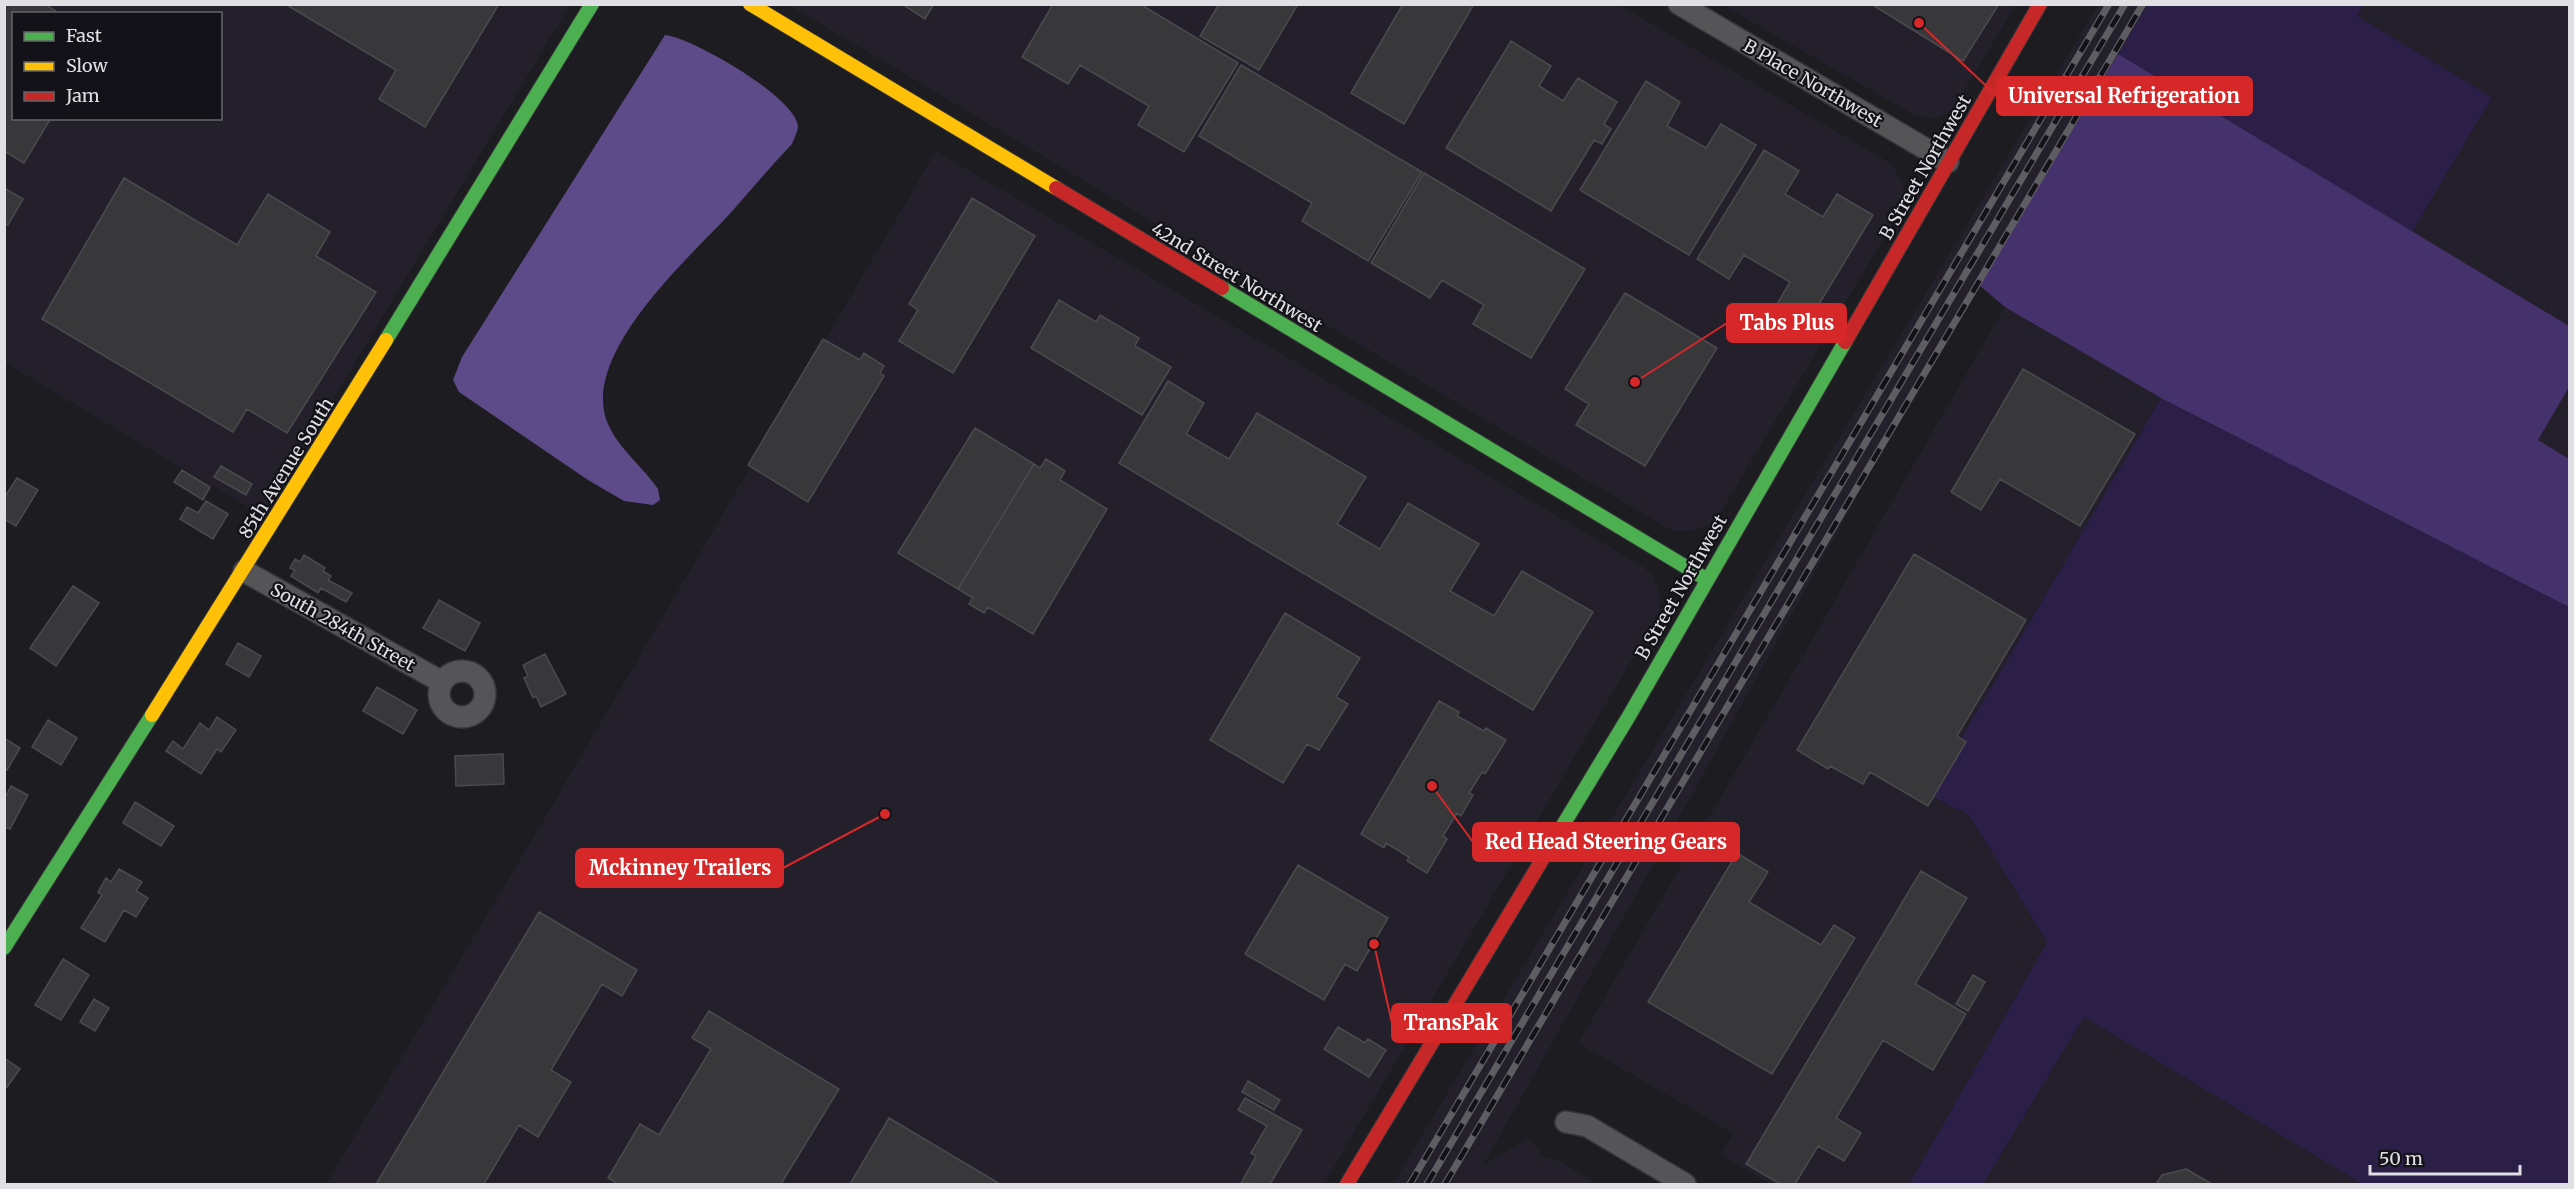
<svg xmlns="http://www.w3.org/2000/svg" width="2574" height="1189" viewBox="0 0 2574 1189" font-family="Merriweather,serif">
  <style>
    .built { fill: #23202b; fill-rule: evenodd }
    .green { fill: #2c1f47 }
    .forest { fill: #45326c }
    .water { fill: #5d4a89 }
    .building { fill: #38373a; stroke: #4c4a4e; stroke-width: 1.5 }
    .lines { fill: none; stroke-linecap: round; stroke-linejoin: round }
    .street-casing { stroke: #363639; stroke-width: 24 }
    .fast-casing { stroke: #363639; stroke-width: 16 }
    .slow-casing { stroke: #363639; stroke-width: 16 }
    .jam-casing { stroke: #363639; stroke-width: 16 }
    .street { stroke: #555557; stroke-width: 21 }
    .fast { stroke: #4caf50; stroke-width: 14 }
    .slow { stroke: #ffc107; stroke-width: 14 }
    .jam { stroke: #c62828; stroke-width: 14 }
    .rail-casing { stroke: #5e5d61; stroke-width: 7 }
    .rail { stroke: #131218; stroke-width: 4.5; stroke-dasharray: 14; stroke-linecap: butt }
    .labels { text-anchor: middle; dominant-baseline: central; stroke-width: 4.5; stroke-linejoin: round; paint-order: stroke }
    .street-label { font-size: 18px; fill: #e0dfe4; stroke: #131218 }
    .leader { fill: none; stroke: #d62828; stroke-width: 2 }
    .callout-dot { fill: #d62828; stroke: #131218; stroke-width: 2 }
    .callout { fill: #d62828; stroke: #d62828; stroke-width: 2 }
    .callout-label { font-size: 20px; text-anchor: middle; font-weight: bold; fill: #fff }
  </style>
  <rect width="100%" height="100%" fill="#1d1c20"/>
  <path class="built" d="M5 5H570L263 516 5 363ZM14 14H220V118H14Z
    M789 5H1619L1892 164 1903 184 1905 203 1715 522 1694 531H1672Z
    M1722 5H2016L1952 110 1937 118 1916 116Z
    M2098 5H2147L1921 381 1653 865 1483 1165 1529 1138 1544 1157 1561 1162 1598 1184H1393Z
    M2363 5H2569V326L2412 232 2492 97 2357 16Z
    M936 151 1644 567 1653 577 1660 594 1659 613 1324 1184H326L527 848Z
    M2005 307 2161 398 1928 795 1969 815 2047 942 1909 1184H1771L1721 1155 1733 1133 1578 1043Z
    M2569 387V459L2538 440Z
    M2084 1017 2362 1184H1983Z"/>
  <path class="green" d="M2147 5H2363L2357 16 2492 97 2412 232 2118 54Z
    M2161 398 2569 607V1184H2362L2084 1017 1983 1184H1909L2047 942 1969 815 1928 795Z"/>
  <path class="forest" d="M2118 54 2569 326V387L2538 440 2569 459V607L2161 398 2005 307 1979 285Z"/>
  <path class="water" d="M665 35C693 38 795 97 798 126 798 131 794 139 792 144 769 168 748 194 725 219 684 262 579 358 608 424 618 448 644 468 658 489L660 500 653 505 624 501 588 480 459 392 453 380 462 357Z"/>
  <path class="building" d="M4 4H45L60 14H14V118H51L24 163 4 151Z
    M285 4H499L425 127 379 99 396 70Z
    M902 4H934L925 19Z
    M1053 4H1140L1238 63 1184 152 1138 125 1149 106 1080 65 1068 84 1022 57Z
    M1298 4 1259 70 1200 36 1219 4Z
    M1403 4H1474L1404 124 1351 93Z
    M1871 4H1999L1963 61Z
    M1511 41 1551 66 1539 86 1563 101 1578 78 1617 102 1604 124 1611 129 1602 144 1594 140 1551 211 1446 148Z
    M1241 65 1422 172 1368 261 1302 221 1312 203 1199 136Z
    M1646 81 1680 102 1667 126 1706 148 1721 124 1756 145 1689 255 1580 190Z
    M1764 150 1799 171 1785 194 1823 217 1837 194 1873 215 1807 324 1776 306 1790 282 1744 255 1729 279 1697 259Z
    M1424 173 1585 269 1531 358 1473 324 1484 305 1442 280 1430 298 1371 263Z
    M124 178 237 245 268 194 330 232 316 256 376 292 287 433 247 409 233 432 42 319Z
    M4 188 23 199 8 225 4 223Z
    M972 198 1035 236 953 373 899 341 918 310 909 304Z
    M1625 293 1717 348 1645 466 1576 425 1589 404 1565 389Z
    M1059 300 1096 322 1100 315 1139 338 1135 346 1171 367 1142 415 1031 348Z
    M823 339 860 360 864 353 884 366 880 373 884 376 808 502 748 465Z
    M2023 369 2135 434 2080 526 2000 479 1981 510 1951 492Z
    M1168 381 1204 403 1186 434 1229 459 1257 413 1366 477 1337 524 1380 549 1408 503 1479 544 1450 591 1494 616 1522 571 1593 612 1533 710 1119 463Z
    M975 428 1034 464 958 589 898 553Z
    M1046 459 1065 471 1060 480 1107 509 1033 634 988 607 984 613 969 604 973 598 958 589 1034 464 1040 468Z
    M221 466 252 484 246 495 214 477Z
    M182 470 210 487 203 500 174 482Z
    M17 478 38 490 16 526 4 519V498Z
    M206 501 228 514 213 539 180 519 187 507 198 513Z
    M1914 554 2026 620 1957 736 1966 742 1928 806 1870 772 1863 784 1830 766 1828 769 1797 750Z
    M304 555 325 568 323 571 331 576 328 580 352 593 346 602 321 588 318 593 291 576 295 570 290 568 295 559 300 562Z
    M73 586 99 603 56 666 30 648Z
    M439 600 480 623 465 651 423 628Z
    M1285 613 1360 658 1336 697 1348 704 1319 750 1307 744 1283 783 1210 740Z
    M238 643 261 656 249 677 226 664Z
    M545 654 566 694 541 707 536 696 533 698 524 678 528 676 523 665Z
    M377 687 417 710 403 734 363 711Z
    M1439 701 1459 712 1457 716 1484 731 1486 728 1506 740 1485 774 1482 772 1469 793 1473 795 1461 816 1457 813 1443 836 1447 839 1427 873 1407 861 1409 857 1386 843 1384 848 1361 834Z
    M217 717 236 730 221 752 217 749 201 774 166 751 173 741 183 749 200 723 209 730Z
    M48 720 77 738 61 765 32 747Z
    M4 738 20 748 7 770 4 769Z
    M503 754 504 784 456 786 455 756Z
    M11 786 28 795 10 829 4 827V800Z
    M135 802 174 826 161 846 123 823Z
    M1737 853 1768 872 1749 902 1821 945 1834 925 1855 938 1772 1074 1648 1002Z
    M1298 865 1388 918 1357 971 1345 964 1324 1000 1245 954Z
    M119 869 142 882 136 891 148 898 136 917 124 910 105 942 81 928 102 895 98 892 106 878 111 882Z
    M1921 871 1967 898 1915 984 1966 1014 1933 1070 1883 1040 1836 1118 1861 1133 1844 1161 1818 1146 1795 1184H1780L1746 1164Z
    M539 912 637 970 622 996 602 984 551 1070 571 1082 538 1137 519 1125 484 1184H376Z
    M63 959 89 975 61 1020 35 1005Z
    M1973 975 1985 982 1968 1011 1956 1004Z
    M94 999 109 1008 95 1031 80 1022Z
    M709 1011 839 1089 781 1184H618L608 1178 640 1124 659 1135 711 1049 692 1038Z
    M1338 1027 1365 1043 1368 1039 1386 1050 1369 1077 1324 1049Z
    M4 1058 20 1069 7 1087 4 1085Z
    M1248 1081 1280 1100 1274 1110 1242 1092Z
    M1245 1098 1302 1130 1270 1184 1241 1183 1256 1156 1251 1153 1267 1126 1238 1110Z
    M889 1118 1000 1184H850Z
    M2186 1169 2212 1184H2156L2162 1175Z"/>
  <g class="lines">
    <defs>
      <path id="street" d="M1679 4 1948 162
        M244 571 442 682
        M439 694a23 23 0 1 1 46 0a23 23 0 1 1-46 0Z
        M1566 1122 1587 1126 1685 1184"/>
      <path id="fast" d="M1222 288 1706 579
        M386 340 592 4
        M1557 835 1629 716 1845 342
        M4 948 152 715"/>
      <path id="slow" d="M750 4 1056 188
        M152 715 386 340"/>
      <path id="jam" d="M1056 188 1222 288
        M1845 342 2040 4
        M1347 1184 1557 835"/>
    </defs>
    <use href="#street" class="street-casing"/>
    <use href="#fast" class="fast-casing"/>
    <use href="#slow" class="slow-casing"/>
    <use href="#jam" class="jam-casing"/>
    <use href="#street" class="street"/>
    <use href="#fast" class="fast"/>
    <use href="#slow" class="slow"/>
    <use href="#jam" class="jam"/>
    <defs>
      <path id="rail" d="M1410 1184 2109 4
        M1427 1184 2125 4
        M1445 1184 2143 4"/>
    </defs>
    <use href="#rail" class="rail-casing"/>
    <use href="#rail" class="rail"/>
  </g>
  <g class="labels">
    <g class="street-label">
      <text transform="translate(1813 83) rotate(30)">B Place Northwest</text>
      <text transform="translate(1925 167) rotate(-60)">B Street Northwest</text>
      <text transform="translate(1237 277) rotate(31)">42nd Street Northwest</text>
      <text transform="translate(286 468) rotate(-58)">85th Avenue South</text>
      <text transform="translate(1681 587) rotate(-60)">B Street Northwest</text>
      <text transform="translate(343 627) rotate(29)">South 284th Street</text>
    </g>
  </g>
  <path class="leader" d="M1919 23L1997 96M1635 382L1727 323M1432 786L1473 842M885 814L783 868M1374 944L1392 1023"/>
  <g class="callout-dot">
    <circle cx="1919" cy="23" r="6"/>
    <circle cx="1635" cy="382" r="6"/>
    <circle cx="1432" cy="786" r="6"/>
    <circle cx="885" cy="814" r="6"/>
    <circle cx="1374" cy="944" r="6"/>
  </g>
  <g class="callout">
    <rect x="1997" y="77" width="255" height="38" rx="6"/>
    <rect x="1727" y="304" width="119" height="38" rx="6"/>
    <rect x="1473" y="823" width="266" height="38" rx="6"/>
    <rect x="576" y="849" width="207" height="38" rx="6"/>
    <rect x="1392" y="1004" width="119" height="38" rx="6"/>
  </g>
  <g class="callout-label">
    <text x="2124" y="103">Universal Refrigeration</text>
    <text x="1787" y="330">Tabs Plus</text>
    <text x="1606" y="849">Red Head Steering Gears</text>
    <text x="680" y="875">Mckinney Trailers</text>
    <text x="1451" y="1030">TransPak</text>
  </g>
  <rect width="2574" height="1189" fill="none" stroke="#e0dfe4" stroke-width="12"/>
  <rect x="12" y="12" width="210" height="108" fill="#131218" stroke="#65646a" stroke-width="1.5"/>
  <rect x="24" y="32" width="30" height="9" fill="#4caf50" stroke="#65646a" stroke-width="1.5"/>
  <text x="66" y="42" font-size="18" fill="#e0dfe4">Fast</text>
  <rect x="24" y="62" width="30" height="9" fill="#ffc107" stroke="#65646a" stroke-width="1.5"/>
  <text x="66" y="72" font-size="18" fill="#e0dfe4">Slow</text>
  <rect x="24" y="92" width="30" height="9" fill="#c62828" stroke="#65646a" stroke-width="1.5"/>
  <text x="66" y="102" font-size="18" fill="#e0dfe4">Jam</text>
  <path d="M2370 1165v9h150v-9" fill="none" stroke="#e0dfe4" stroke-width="3"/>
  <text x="2379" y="1165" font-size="18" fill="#e0dfe4" stroke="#131218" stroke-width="4.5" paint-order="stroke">50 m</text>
</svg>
